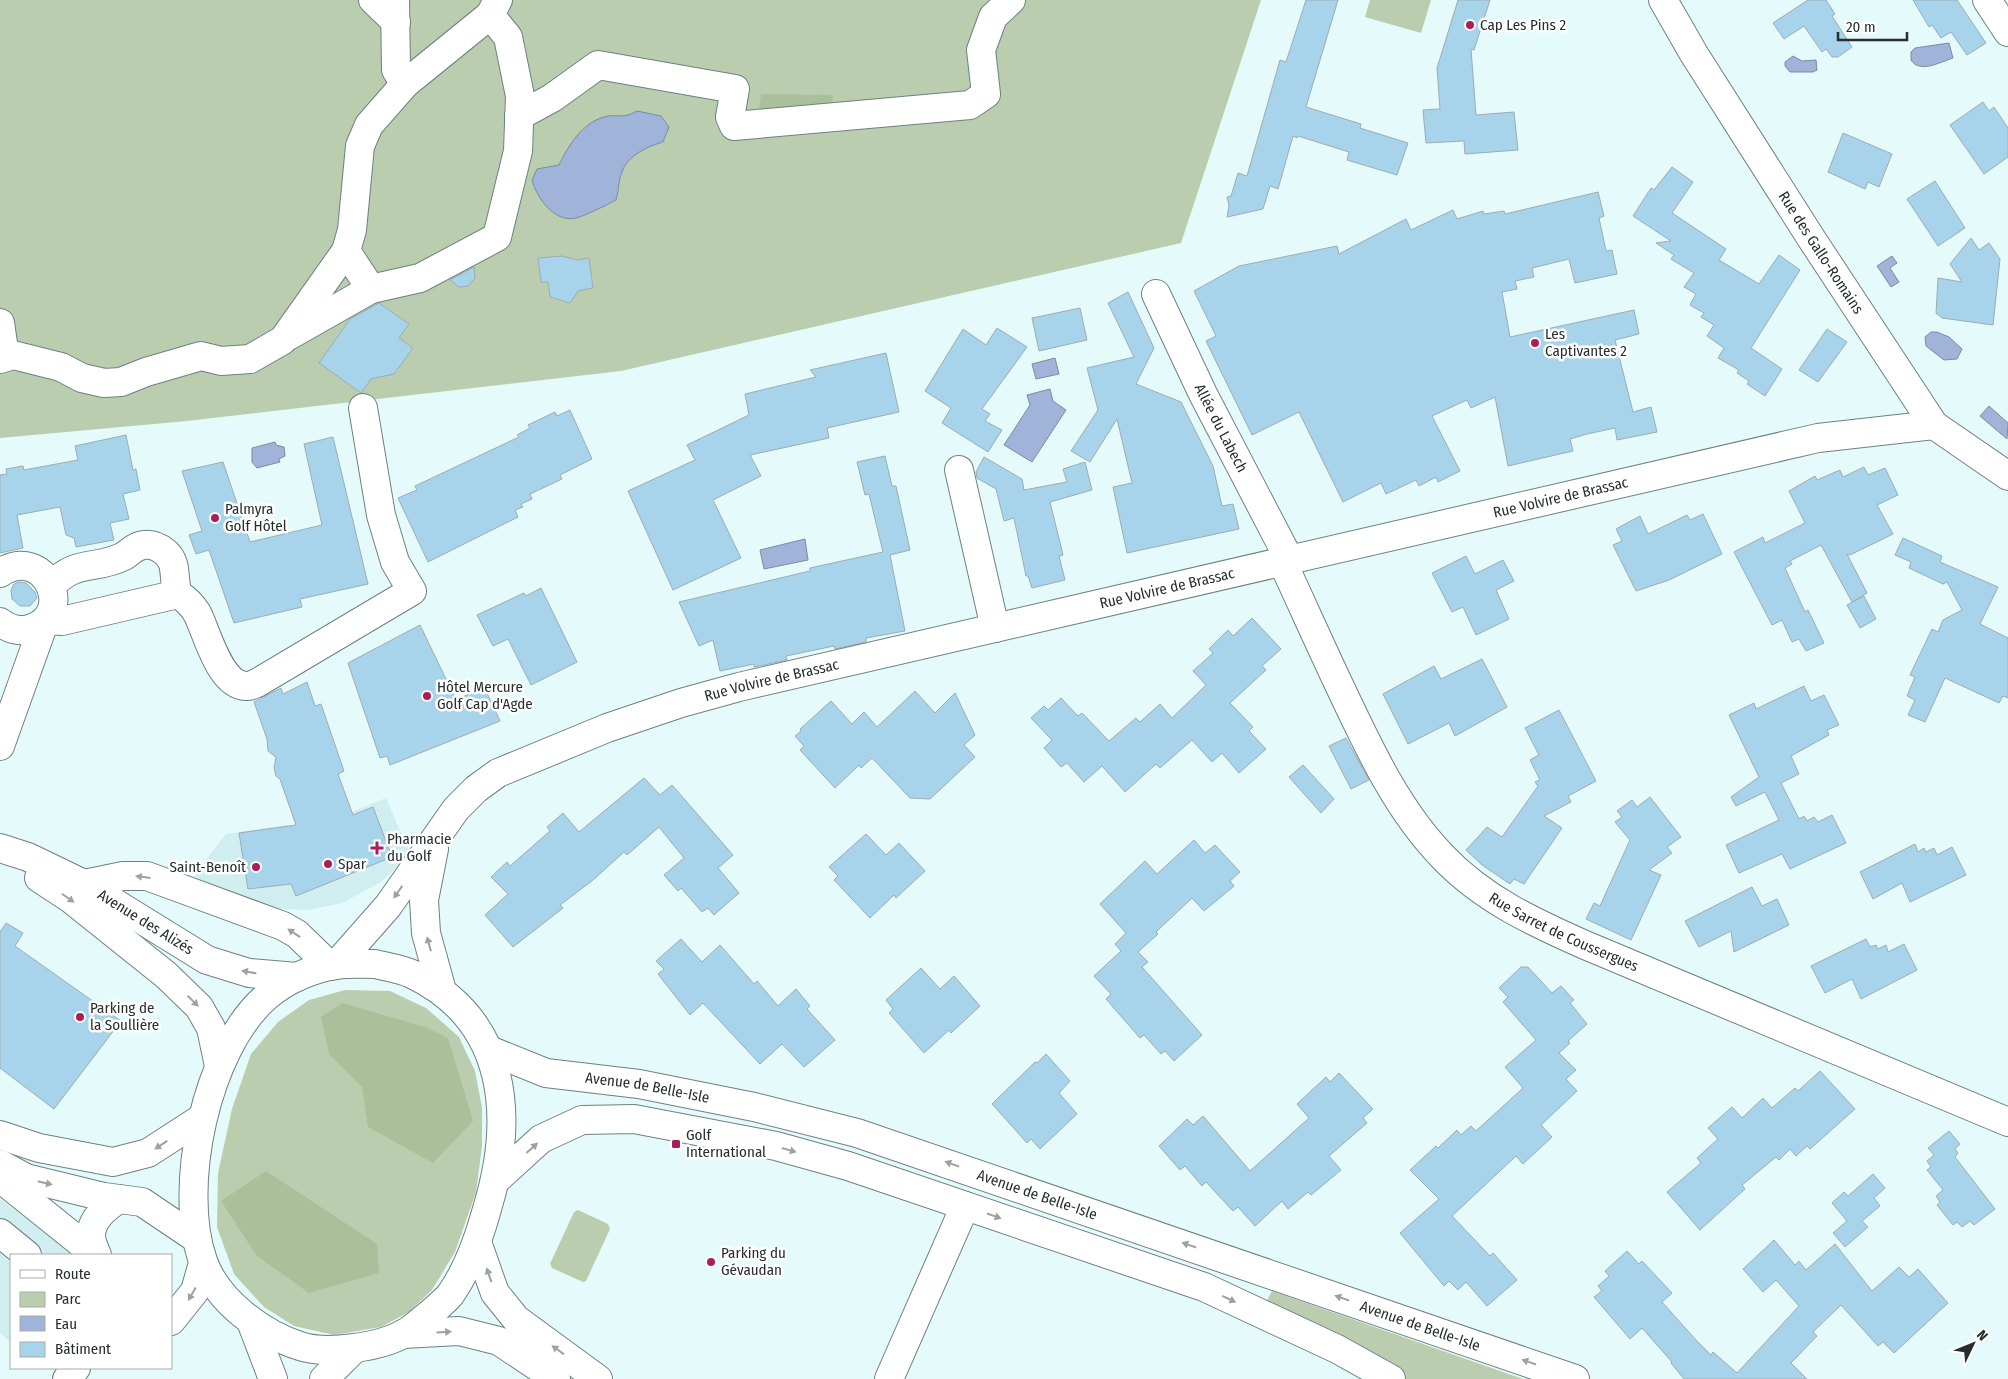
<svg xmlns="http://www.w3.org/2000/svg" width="2008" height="1379" viewBox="0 0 2008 1379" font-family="'Fira Sans Condensed',sans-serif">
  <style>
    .built { fill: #d0eeef }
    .green { fill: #bacdae }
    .forest { fill: #a9c09b }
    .water { fill: #a0b3d8; stroke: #7b8ba5 }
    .building { fill: #a7d4eb; stroke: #9cacb5 }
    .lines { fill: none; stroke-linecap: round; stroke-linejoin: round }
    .minor-casing { stroke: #6e8182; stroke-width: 30 }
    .minor { stroke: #fff; stroke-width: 28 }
    .oneway { fill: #9da1a1 }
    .poi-dot { fill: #aa1c5c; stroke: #fff; stroke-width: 2 }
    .labels { text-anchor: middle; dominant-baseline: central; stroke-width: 5; stroke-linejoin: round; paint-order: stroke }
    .poi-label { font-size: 15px; fill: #262e2e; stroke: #fff; text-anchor: start }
    .street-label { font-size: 15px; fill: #262e2e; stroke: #fff }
  </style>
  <rect width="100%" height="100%" fill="#e5fafb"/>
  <path class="built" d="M386 798 410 854 381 882 342 903 309 910 259 908 193 884 198 870 226 834 287 825 293 836Z
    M0 1199 75 1255H11V1342L0 1333Z"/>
  <path class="green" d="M0 0H1261L1181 243 621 371 187 421 0 438Z
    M1370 0H1431L1421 33 1365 17Z
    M345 990 390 991 426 1008 459 1037 475 1071 482 1108V1146L476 1192 455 1252 432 1290 409 1312 381 1327 334 1335 294 1326 264 1307 234 1274 217 1227 218 1173 232 1109 251 1054 278 1022 309 1000Z
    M578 1210 608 1224 610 1229 586 1281 583 1282 552 1268 550 1264 574 1212Z
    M1272 1291 1523 1379H1406L1265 1304Z"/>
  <path class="forest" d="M761 94 833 95 831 113 759 110Z
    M342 1003 425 1027 448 1038 473 1121 433 1163 368 1127 362 1087 329 1054 321 1017Z
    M266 1171 377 1244 379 1273 309 1293 257 1256 221 1201Z"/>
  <path class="water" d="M1949 43 1953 58C1940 62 1920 74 1911 60V52L1915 48Z
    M1793 56 1802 61 1816 60 1817 70 1813 72H1790L1785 66V62Z
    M637 111 661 116 669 127 663 142C648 146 627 156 622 172 618 181 619 191 616 200 609 204 582 217 576 218 554 223 537 198 532 180L537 169 559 165C568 146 582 123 604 117 617 113 621 120 637 111Z
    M1892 256 1897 263 1890 268 1899 282 1891 287 1877 266Z
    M1937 332 1949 337 1962 349 1957 359 1944 360 1926 346 1925 337 1931 332Z
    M1055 358 1059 374 1036 379 1032 364Z
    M1050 389 1053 401 1066 410 1032 462 1004 445 1030 405 1027 395Z
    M1989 406 2008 423 2007 439 1980 416Z
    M275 442 276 445 284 447 285 456 279 459 280 462 257 468 252 462V448Z
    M805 539 808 560 764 569 760 550Z"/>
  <path class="building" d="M1306 0H1338L1306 107 1361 124 1360 128 1408 143 1397 175 1347 160 1349 152 1298 136 1297 138 1293 136 1278 189 1270 186 1263 209 1227 217 1229 206 1227 197 1231 196 1238 173 1247 176 1280 60 1286 62Z
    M1458 0H1490L1474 50 1471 49 1476 115 1514 112 1518 150 1465 154 1464 141 1426 143 1423 110 1440 109 1437 68Z
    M1808 0H1826L1835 14 1832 16 1852 47 1838 57H1832L1826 49 1822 52 1804 26 1784 39 1773 23Z
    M1913 0H1957L1986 43 1967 55 1951 32 1941 38 1932 25 1929 27Z
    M1983 102 1989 111 1994 107 2008 128V157L1984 174 1950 125Z
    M1843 133 1892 154 1879 187 1868 182 1865 189 1828 172Z
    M1672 167 1693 182 1672 213 1726 249 1719 260 1759 284 1779 255 1800 270 1751 348 1782 369 1765 396 1747 384 1749 381 1737 373 1739 370 1718 358 1724 348 1707 336 1714 325 1701 317 1704 313 1690 305 1696 294 1684 287 1694 273 1671 259 1674 255 1656 243 1671 241 1633 216 1651 188 1654 190Z
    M1935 181 1965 228 1938 246 1907 199Z
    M1598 192 1604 216 1599 218 1606 251 1612 250 1617 274 1575 283 1569 259 1532 268 1534 277 1515 281 1517 289 1502 292 1510 337 1634 310 1639 334 1615 340 1633 412 1651 407 1657 432 1617 440 1615 428 1587 434 1570 439 1573 451 1508 466 1495 397 1471 408 1467 400 1432 416 1460 471 1438 482 1436 477 1419 486 1416 480 1386 494 1381 483 1343 502 1299 412 1252 435 1206 341 1216 336 1194 291 1239 266 1337 246 1339 254 1406 219 1411 230 1453 210 1457 219 1483 211 1484 214 1504 211 1505 214Z
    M1971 238 1979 250 1989 243 2000 259 1993 325 1942 318 1936 313 1938 278 1962 282 1950 264Z
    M562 256 578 260 589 258 593 288 578 291 570 303 550 297 548 282H541L538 258Z
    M474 267 475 278 468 286 459 287 450 280Z
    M1128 292 1154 348 1136 384 1181 402 1213 466 1222 506 1233 504 1239 529 1127 553 1113 487 1132 483 1117 419 1090 462 1071 451 1098 410 1087 368 1134 357 1108 303Z
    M379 303 409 324 399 338 413 348 394 374 371 379 361 393 319 363 350 319Z
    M1080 308 1087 340 1039 351 1032 318Z
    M997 328 1027 347 982 409 990 414 985 421 1002 430 988 452 942 423 951 408 925 391 963 329 986 345Z
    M1827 329 1847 342 1818 382 1799 370Z
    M886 353 899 412 827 428 829 438 750 455 761 476 713 500 741 558 673 590 628 491 695 460 687 445 749 415 745 394 816 377 810 370Z
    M570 410 592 459 560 475 562 479 530 494 532 499 521 504 523 507 515 510 518 517 428 562 398 498 417 490 415 486 519 437 517 435 530 428 528 425 555 412 557 416Z
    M126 435 133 470 136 469 140 490 123 494 129 519 110 523 114 540 76 547 74 538 66 535 60 507 17 515 23 548 0 553V475L7 474 6 469 23 466 24 470 78 460 75 446Z
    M333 437 368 584 300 599 302 607 234 623 209 550 196 554 189 535 202 531 182 471 223 462 250 542 322 525 304 444Z
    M885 456 892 486H896L910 550 890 555 905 631 866 638V642L835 649 834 646 786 656 787 660 754 667V664L720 671 713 640 699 646 679 602 810 571V568L883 552 869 494 865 495 857 462Z
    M984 457 1022 479 1024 490 1067 482 1063 469 1085 462 1092 490 1050 502 1063 555 1059 556 1065 580 1032 588 1028 576H1026L1014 518 1004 521 996 489 977 478 976 472Z
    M1864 467 1868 475 1885 468 1898 495 1877 505 1893 534 1850 555 1847 554 1867 593 1852 602 1821 545 1790 561 1792 564 1785 568 1805 612 1808 610 1824 643 1806 651 1799 639 1792 642 1782 620 1772 625 1734 552 1763 537 1765 543 1805 523 1789 491 1815 476 1817 480 1840 470 1843 477Z
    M1703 514 1722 554 1669 580 1636 591 1613 545 1622 541 1616 529 1640 516 1648 534 1687 515 1690 520Z
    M1903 538 1942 556 1940 562 1998 587 1980 624 2008 638V698L2003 696 1999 703 1945 678 1925 722 1908 715 1915 700 1907 696 1915 677 1910 675 1932 629 1938 632 1943 620 1962 610 1947 582 1943 584 1909 568 1911 562 1895 555Z
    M1466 556 1475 574 1503 560 1514 581 1496 590 1509 619 1476 635 1463 607 1452 612 1432 573Z
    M19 582 26 583 35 592 37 598 30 606H20L12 599 11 590 14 584Z
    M541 588 577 662 531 685 508 639 493 646 477 615 524 593 526 596Z
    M1864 596 1876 619 1860 628 1847 605Z
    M1252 618 1281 649 1262 666 1266 670 1230 703 1253 727 1249 731 1266 749 1239 773 1222 753 1212 762 1192 740 1160 768 1156 764 1125 792 1102 766 1084 782 1067 763 1061 767 1044 748 1052 740 1031 718 1044 706 1048 710 1061 698 1078 716 1082 713 1109 741 1136 718 1140 722 1160 704 1172 718 1206 685 1193 671 1213 653 1209 649 1228 630 1233 636Z
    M420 625 456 700 484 687 500 721 390 765 387 756 380 758 348 663Z
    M1482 659 1507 707 1455 736 1449 723 1408 744 1383 694 1434 666 1441 679Z
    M307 682 315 706 321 704 344 771 338 774 353 815 373 807 392 857 296 896 291 884 248 889 239 833 296 825 280 779 276 776 274 768 276 757 268 751 267 739 254 702 281 688 283 694Z
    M1804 686 1811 701 1824 695 1839 725 1827 730 1829 735 1791 756 1799 774 1781 783 1799 819 1804 816 1807 821 1814 817 1818 822 1832 815 1846 843 1790 869 1782 854 1739 873 1726 845 1779 820 1765 792 1736 806 1731 797 1759 777 1729 715 1754 703 1756 709Z
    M915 691 935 713 955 693 975 735 964 745 975 757 930 799 910 798 872 758 861 768 859 765 835 788 800 750 804 746 795 736 801 731 800 729 831 701 852 724 864 712 877 727Z
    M1559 710 1596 781 1568 796 1571 802 1544 816 1562 828 1524 884 1514 879 1510 884 1482 865 1466 850 1487 827 1502 837 1538 786 1535 782 1540 780 1530 760 1539 755 1525 728Z
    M1346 738 1369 780 1351 789 1329 746Z
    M1303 765 1334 799 1321 813 1289 777Z
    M644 778 660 795 672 785 733 855 718 868 739 893 714 915 708 908 702 912 681 888 678 891 664 875 684 858 659 827 627 855 624 852 593 880 560 905 563 908 513 947 485 915 508 894 491 877 507 862 510 866 550 831 547 827 563 813 579 832Z
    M1650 797 1681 837 1667 847 1672 853 1649 870 1661 875 1631 940 1586 919 1594 903 1600 906 1630 840 1615 822 1622 817 1617 811 1632 800 1637 807Z
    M866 834 886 855 899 843 925 871 896 898 894 895 870 918 834 880 838 876 829 867Z
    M1194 840 1205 853 1215 845 1240 872 1230 881 1234 886 1204 911 1192 898 1156 932 1158 934 1138 952 1148 962 1142 967 1202 1035 1174 1061 1165 1051 1161 1054 1144 1035 1140 1038 1106 999 1111 994 1094 976 1121 951 1115 944 1126 933 1100 904 1145 861 1157 874Z
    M1915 844 1918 852 1924 848 1926 852 1934 848 1937 855 1952 847 1966 875 1910 902 1902 883 1873 899 1860 872Z
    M1752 887 1762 906 1777 899 1789 925 1734 952 1731 931 1699 947 1685 921Z
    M6 923 23 933 15 946 121 1021 54 1109 0 1068V932Z
    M681 939 702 962 720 945 754 984 757 981 778 1006 796 989 810 1006 807 1009 835 1040 804 1067 782 1044 760 1064 703 1003 690 1015 658 974 664 969 656 961Z
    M1866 939 1870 947 1876 945 1878 949 1886 945 1888 952 1904 944 1917 970 1861 999 1852 979 1825 993 1811 966Z
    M1521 967H1528L1552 993 1561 986 1574 1000 1570 1003 1587 1024 1568 1041 1570 1043 1559 1053 1576 1070 1566 1079 1577 1091 1541 1125 1552 1137 1523 1164 1516 1156 1452 1216 1490 1256 1493 1253 1517 1280 1487 1306 1466 1282 1458 1290 1449 1281 1444 1286 1400 1233 1439 1199 1410 1170 1436 1146 1438 1148 1457 1130 1461 1135 1471 1126 1476 1131 1523 1088 1505 1067 1536 1040 1503 1002 1508 997 1499 988Z
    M921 968 940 989 954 976 980 1006 951 1033 949 1030 924 1053 889 1013 893 1009 886 1000Z
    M1046 1054 1070 1081 1059 1093 1077 1114 1040 1149 1031 1139 1027 1143 992 1104 1035 1062 1037 1063Z
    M1820 1071 1855 1109 1810 1149 1807 1146 1796 1156 1790 1149 1779 1160 1776 1157 1742 1185 1745 1189 1700 1230 1667 1192 1701 1163 1697 1158 1718 1139 1708 1128 1732 1107 1742 1118 1763 1098 1772 1108 1795 1088 1798 1091Z
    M1339 1073 1373 1109 1363 1118 1367 1123 1329 1156 1341 1170 1311 1195 1308 1192 1288 1209 1282 1201 1255 1226 1238 1207 1233 1211 1206 1182 1202 1186 1185 1166 1180 1170 1159 1146 1187 1119 1193 1125 1203 1116 1250 1171 1309 1118 1297 1104 1326 1077 1330 1082Z
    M1949 1131 1960 1144 1955 1149 1958 1153 1955 1157 1995 1209 1974 1225 1970 1221 1962 1227 1957 1222 1953 1225 1937 1205 1940 1202 1936 1196 1943 1190 1927 1170 1931 1167 1927 1161 1934 1155 1928 1148Z
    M1873 1174 1885 1188 1874 1198 1880 1206 1862 1221 1868 1227 1845 1247 1833 1233 1847 1221 1832 1203 1844 1192 1848 1196Z
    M1774 1240 1795 1265 1799 1261 1806 1270 1835 1244 1872 1291 1899 1267 1909 1277 1918 1269 1948 1303 1894 1353 1883 1342 1878 1346 1841 1305 1813 1332 1817 1336 1791 1363 1807 1379H1684L1671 1363 1672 1362 1642 1328 1630 1339 1594 1297 1602 1291 1598 1286 1609 1276 1605 1271 1627 1251 1639 1264 1642 1261 1672 1293 1662 1302 1696 1340 1711 1355 1713 1352 1737 1373 1799 1306 1776 1280 1763 1292 1743 1269Z"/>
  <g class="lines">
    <defs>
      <g id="minor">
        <path d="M373 0 396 22"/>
        <path d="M395 0 396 70 405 84"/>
        <path id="s1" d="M1663 0 1694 54 1811 238 1934 425 2008 476"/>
        <path d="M1987 0 2008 32"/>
        <path d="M519 116 552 98 598 65 735 89 730 117 734 126 970 105 986 94 981 50 993 17 1011 0"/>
        <path d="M346 251 371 289 420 278 497 237 518 151 520 96 508 37 490 15"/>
        <path id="s2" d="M1156 294 1203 394 1289 559"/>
        <path d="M0 323 5 357"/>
        <path d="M290 335 371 289"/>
        <path d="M0 359 13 355 61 367 82 378 104 383 121 382 146 372 201 356 221 361 250 359 283 340 346 251 352 230 360 146 369 125 405 84 490 15 498 0"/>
        <path d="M959 470 995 628"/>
        <path id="s3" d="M1282 561C1302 604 1321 647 1341 689 1369 748 1397 810 1443 857 1483 899 1533 922 1585 945L2008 1122"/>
        <path d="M0 573C45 543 78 616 29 629 18 632 9 629 0 622"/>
        <path d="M178 594C186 599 192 605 197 613 207 632 219 685 246 686 249 687 254 684 257 683L412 591 395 562 381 515 363 408"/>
        <path d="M0 746 45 620 62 621 178 594C172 579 179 564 165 552 159 547 151 544 144 545 134 546 131 552 124 556 95 571 77 558 51 586"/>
        <path id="s4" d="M0 848 28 857 84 884 207 960 249 973 297 977"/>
        <path d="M434 849 424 900 426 933 442 991"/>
        <path d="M39 878 71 899 166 975 199 1007 211 1028 219 1066"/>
        <path d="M84 884 123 876H147L283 926 297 934 330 966"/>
        <path d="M375 964C387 967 401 969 412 974 508 1020 515 1117 487 1209 479 1238 468 1270 450 1295 444 1302 412 1330 403 1334 380 1347 326 1355 300 1346 262 1334 217 1301 203 1261 177 1188 206 1049 266 997 284 981 312 968 336 965 348 963 362 964 375 964Z"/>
        <path id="s5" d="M336 965 388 906 456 809 476 789 498 773 607 728 681 703 739 687 1818 438 1934 425"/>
        <path id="s6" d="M489 1050 546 1073 639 1084 754 1107 857 1133 1575 1379"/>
        <path d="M0 1135 39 1148 113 1162 148 1153 202 1118"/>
        <path d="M0 1164 26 1178 104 1197 142 1202 197 1239"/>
        <path d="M0 1178 96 1255"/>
        <path d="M496 1180 541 1139 582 1120 634 1119 776 1146 848 1166 1204 1287 1337 1349 1391 1379"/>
        <path d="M0 1233 27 1255"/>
        <path d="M477 1242 495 1293 516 1319 598 1379"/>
        <path d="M97 1255C95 1250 91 1242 91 1236 91 1219 106 1207 119 1199"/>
        <path d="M171 1321 195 1291 203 1263"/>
        <path d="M252 1324 273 1379"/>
        <path d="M403 1334 459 1331 499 1341 556 1379"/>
        <path d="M67 1379 76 1368"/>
        <path d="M324 1379 353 1350"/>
        <path d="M889 1379 965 1206"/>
      </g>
    </defs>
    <use href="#minor" class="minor-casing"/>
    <use href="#minor" class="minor"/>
  </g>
  <defs><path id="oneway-solid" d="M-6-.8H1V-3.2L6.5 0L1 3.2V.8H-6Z" transform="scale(1.25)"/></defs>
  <g class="oneway">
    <use href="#oneway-solid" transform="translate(143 877) rotate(-173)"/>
    <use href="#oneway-solid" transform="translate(398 892) rotate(125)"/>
    <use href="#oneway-solid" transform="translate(68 898) rotate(35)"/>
    <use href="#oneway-solid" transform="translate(294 933) rotate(-146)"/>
    <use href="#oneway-solid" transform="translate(429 944) rotate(-105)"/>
    <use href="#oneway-solid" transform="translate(249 972) rotate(-169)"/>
    <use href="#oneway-solid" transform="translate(193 1001) rotate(44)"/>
    <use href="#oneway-solid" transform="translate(161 1145) rotate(147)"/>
    <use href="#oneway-solid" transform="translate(532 1148) rotate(-42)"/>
    <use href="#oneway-solid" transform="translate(789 1150) rotate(16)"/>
    <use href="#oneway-solid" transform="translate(952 1164) rotate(-161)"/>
    <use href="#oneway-solid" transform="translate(45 1183) rotate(13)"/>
    <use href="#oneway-solid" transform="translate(994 1216) rotate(19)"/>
    <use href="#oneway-solid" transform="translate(1189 1245) rotate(-161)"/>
    <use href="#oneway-solid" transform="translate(489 1275) rotate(-109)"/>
    <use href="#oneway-solid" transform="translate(192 1294) rotate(120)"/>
    <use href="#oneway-solid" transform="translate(1342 1298) rotate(-161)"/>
    <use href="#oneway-solid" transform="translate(1229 1299) rotate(25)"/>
    <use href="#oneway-solid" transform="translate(444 1332) rotate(-3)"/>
    <use href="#oneway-solid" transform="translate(558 1350) rotate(-144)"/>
    <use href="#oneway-solid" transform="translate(1529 1362) rotate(-161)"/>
  </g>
  <g class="poi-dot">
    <circle cx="1470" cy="25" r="5"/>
    <circle cx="1535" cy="343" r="5"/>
    <circle cx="215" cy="518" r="5"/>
    <circle cx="427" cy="696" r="5"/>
    <path d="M374.5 840.5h5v5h5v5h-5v5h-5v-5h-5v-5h5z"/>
    <circle cx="328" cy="864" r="5"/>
    <circle cx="256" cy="867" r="5"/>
    <circle cx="80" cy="1017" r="5"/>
    <rect x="671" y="1139" width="10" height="10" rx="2.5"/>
    <circle cx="711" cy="1262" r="5"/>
  </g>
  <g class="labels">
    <g class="poi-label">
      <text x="1480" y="25">Cap Les Pins 2</text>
      <text x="1545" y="334">Les<tspan x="1545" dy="17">Captivantes 2</tspan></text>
      <text x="225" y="509">Palmyra<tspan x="225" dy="17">Golf Hôtel</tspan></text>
      <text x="437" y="687">Hôtel Mercure<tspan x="437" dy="17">Golf Cap d'Agde</tspan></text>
      <text x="387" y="839">Pharmacie<tspan x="387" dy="17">du Golf</tspan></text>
      <text x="338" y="864">Spar</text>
      <text x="246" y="867" text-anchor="end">Saint-Benoît</text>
      <text x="90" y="1008">Parking de<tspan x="90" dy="17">la Soullière</tspan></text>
      <text x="686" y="1135">Golf<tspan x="686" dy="17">International</tspan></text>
      <text x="721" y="1253">Parking du<tspan x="721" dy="17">Gévaudan</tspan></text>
    </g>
    <g class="street-label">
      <text stroke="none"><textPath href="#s1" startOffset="298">Rue des Gallo-Romains</textPath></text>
      <text stroke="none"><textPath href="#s2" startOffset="149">Allée du Labech</textPath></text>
      <text stroke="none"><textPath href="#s5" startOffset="1352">Rue Volvire de Brassac</textPath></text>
      <text stroke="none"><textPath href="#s5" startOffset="948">Rue Volvire de Brassac</textPath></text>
      <text stroke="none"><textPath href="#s5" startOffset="542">Rue Volvire de Brassac</textPath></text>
      <text stroke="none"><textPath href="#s4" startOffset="164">Avenue des Alizés</textPath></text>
      <text stroke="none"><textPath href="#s3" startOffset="482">Rue Sarret de Coussergues</textPath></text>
      <text stroke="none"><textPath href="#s6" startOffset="164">Avenue de Belle-Isle</textPath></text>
      <text stroke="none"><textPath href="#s6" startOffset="569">Avenue de Belle-Isle</textPath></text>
      <text stroke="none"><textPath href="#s6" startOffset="974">Avenue de Belle-Isle</textPath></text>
    </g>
  </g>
  <rect x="10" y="1254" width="162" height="115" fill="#ffffff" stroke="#a8abab"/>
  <rect x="20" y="1270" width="25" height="8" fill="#ffffff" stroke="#a8abab"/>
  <text x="55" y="1279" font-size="15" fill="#262e2e">Route</text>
  <rect x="20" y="1292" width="25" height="15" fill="#bacdae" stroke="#a8abab"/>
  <text x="55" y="1304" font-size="15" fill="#262e2e">Parc</text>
  <rect x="20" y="1316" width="25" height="15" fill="#a0b3d8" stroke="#a8abab"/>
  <text x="55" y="1329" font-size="15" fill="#262e2e">Eau</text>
  <rect x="20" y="1342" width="25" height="15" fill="#a7d4eb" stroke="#a8abab"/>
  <text x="55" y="1354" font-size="15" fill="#262e2e">Bâtiment</text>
  <g transform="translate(1973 1344) rotate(47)" stroke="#ffffff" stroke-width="4" paint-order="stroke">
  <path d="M0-4L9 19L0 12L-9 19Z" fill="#262e2e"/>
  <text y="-8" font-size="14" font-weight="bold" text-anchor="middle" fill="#262e2e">N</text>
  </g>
  <path d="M1838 32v8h69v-8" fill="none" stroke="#262e2e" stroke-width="2.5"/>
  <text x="1846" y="32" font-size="15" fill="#262e2e" stroke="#ffffff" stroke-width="4" paint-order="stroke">20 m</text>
</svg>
